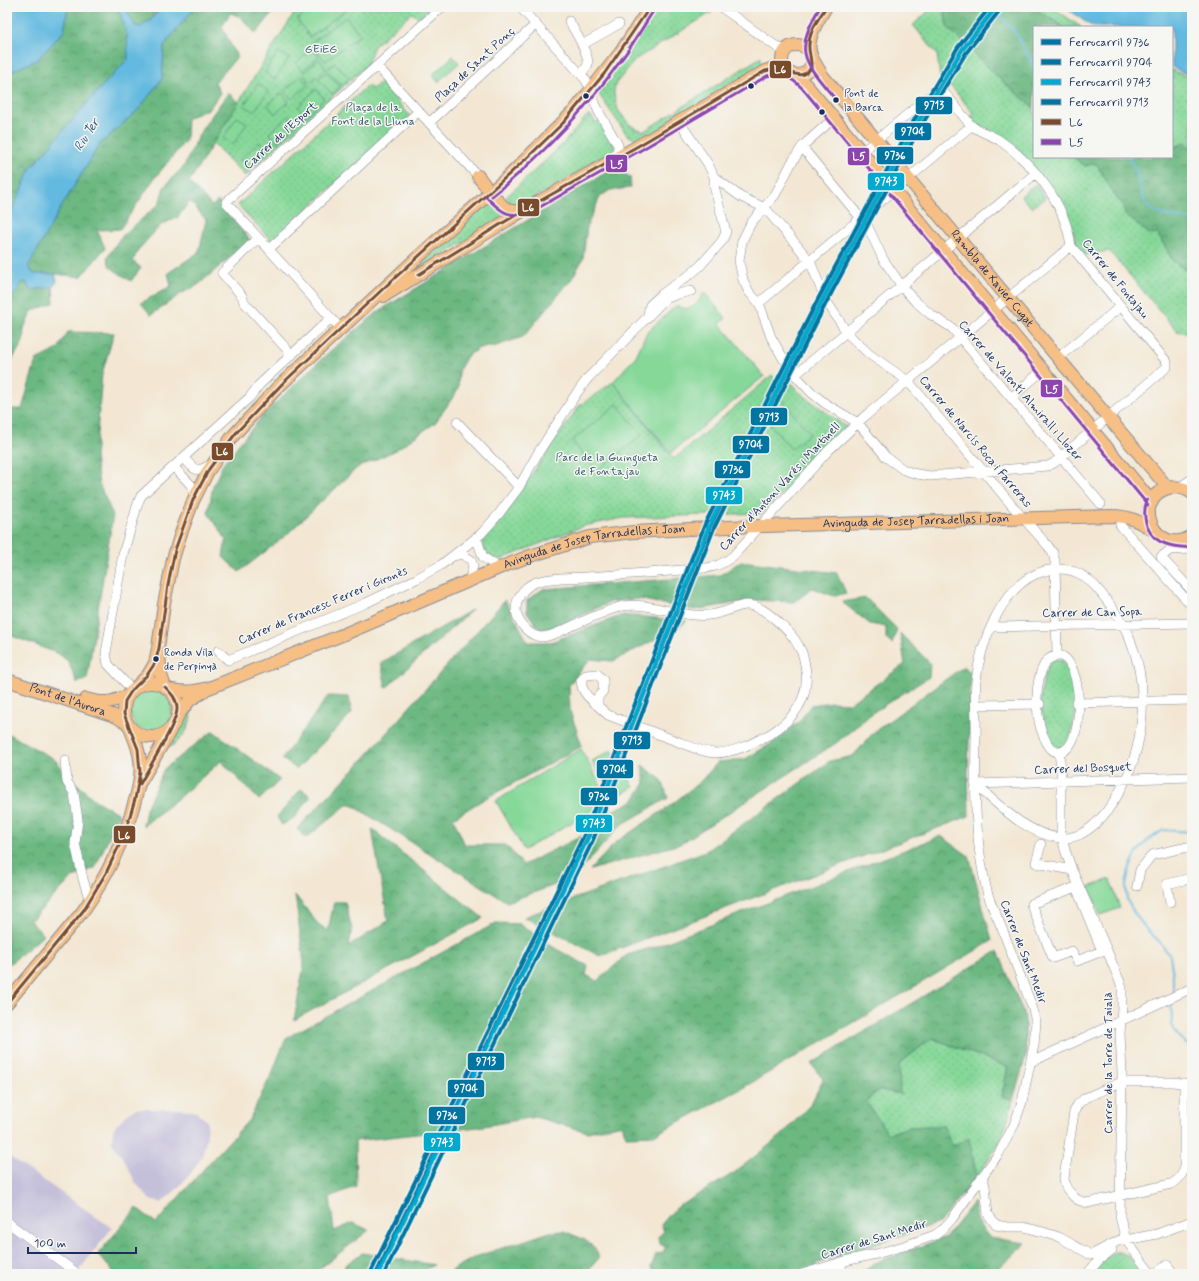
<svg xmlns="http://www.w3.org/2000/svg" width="1199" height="1281" viewBox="0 0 1199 1281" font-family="Mynerve,sans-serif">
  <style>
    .industrial { fill: #c5c0da }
    .grass { fill: url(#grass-dots); stroke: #50847c }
    .forest { fill: url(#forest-crowns); stroke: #447470 }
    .garden { fill: #86d899; stroke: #50847c }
    .water { fill: #63bae0; stroke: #3f749f }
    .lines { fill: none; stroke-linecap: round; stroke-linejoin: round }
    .stream { stroke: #63bae0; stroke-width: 2 }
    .minor-casing { stroke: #878b98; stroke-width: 10 }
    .major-casing { stroke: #878b98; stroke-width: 14 }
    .minor { stroke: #fff; stroke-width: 9 }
    .major { stroke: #f5bf86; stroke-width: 12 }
    .bus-1-casing { stroke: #f6f6f2; stroke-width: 6 }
    .bus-2-casing { stroke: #f6f6f2; stroke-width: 6 }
    .bus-1 { stroke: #7a4b2a; stroke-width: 3 }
    .bus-2 { stroke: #8e44ad; stroke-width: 3 }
    .rail-1-casing { stroke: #f6f6f2; stroke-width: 7 }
    .rail-2-casing { stroke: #f6f6f2; stroke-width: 7 }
    .rail-3-casing { stroke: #f6f6f2; stroke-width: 7 }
    .rail-4-casing { stroke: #f6f6f2; stroke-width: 7 }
    .rail-1 { stroke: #0075a1; stroke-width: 4 }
    .rail-2 { stroke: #0075a1; stroke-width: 4 }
    .rail-3 { stroke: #00a9ce; stroke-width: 4 }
    .rail-4 { stroke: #0075a1; stroke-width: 4 }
    .bus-dot { fill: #1b2f5e; stroke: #f6f6f2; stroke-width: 1.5 }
    .labels { text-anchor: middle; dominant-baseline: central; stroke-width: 3; stroke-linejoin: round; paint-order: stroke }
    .bus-label { font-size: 11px; fill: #1b2f5e; stroke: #f6f6f2; text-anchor: start }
    .park-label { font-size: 12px; fill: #36596d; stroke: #f6f6f2 }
    .street-label { font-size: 12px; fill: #1b2f5e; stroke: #f6f6f2 }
    .water-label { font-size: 13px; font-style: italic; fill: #315985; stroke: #f6f6f2 }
    .line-badge { stroke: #f6f6f2; stroke-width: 1.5 }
    .badge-label { font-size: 11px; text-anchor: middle; font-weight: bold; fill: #fff }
  </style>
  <defs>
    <pattern id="grass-dots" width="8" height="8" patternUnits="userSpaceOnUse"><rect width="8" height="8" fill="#86d899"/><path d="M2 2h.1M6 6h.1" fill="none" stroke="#73ba86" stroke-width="1.8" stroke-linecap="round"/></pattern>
    <pattern id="forest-crowns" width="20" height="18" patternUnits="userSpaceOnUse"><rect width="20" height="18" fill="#6cb881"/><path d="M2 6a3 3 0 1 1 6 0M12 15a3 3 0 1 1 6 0" fill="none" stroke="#58966d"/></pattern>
  </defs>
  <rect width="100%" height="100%" fill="#f6f6f2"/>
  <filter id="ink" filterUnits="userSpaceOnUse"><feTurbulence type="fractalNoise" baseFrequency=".025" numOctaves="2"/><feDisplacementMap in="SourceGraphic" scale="8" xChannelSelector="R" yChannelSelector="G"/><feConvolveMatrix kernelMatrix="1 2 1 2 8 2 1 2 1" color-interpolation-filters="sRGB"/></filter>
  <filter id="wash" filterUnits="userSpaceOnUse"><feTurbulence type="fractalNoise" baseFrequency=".012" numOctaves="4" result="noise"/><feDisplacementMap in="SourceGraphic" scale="16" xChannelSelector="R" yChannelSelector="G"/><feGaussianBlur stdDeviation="0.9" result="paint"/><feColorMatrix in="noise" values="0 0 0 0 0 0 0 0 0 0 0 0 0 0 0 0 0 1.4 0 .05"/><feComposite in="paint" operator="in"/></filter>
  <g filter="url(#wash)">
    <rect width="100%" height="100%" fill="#f3e7d3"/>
    <path class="industrial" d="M135 1109H183L196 1112 207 1121V1136L202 1156 191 1173 178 1188 161 1203 150 1200 135 1182 125 1161 112 1143 113 1129 124 1117Z
      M7 1155 112 1228 76 1274H7Z"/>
    <path class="grass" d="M298 7H431L419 18 412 13 374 46 367 65 245 176 213 143Z
      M657 7H706L712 12 636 59 617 82 614 90V94L618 110 629 124 635 128 644 131 761 57V66L645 138 637 140 627 135 598 93Z
      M931 7H944L947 27 999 78 1034 108V157H1073L1085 166 1096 163 1117 199 1158 234 1173 261 1192 274V334L1177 331 1109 251 1085 255 1075 244 1074 235 1069 222 1002 138 974 123 971 119 973 113 945 79 940 78 937 54 913 25 931 9Z
      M1032 7H1052L1081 27H1064Z
      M453 56 459 63 438 82 432 75Z
      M1172 70 1192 79V149L1186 142 1172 149Z
      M381 82 410 116 272 241 238 205 368 85 372 89Z
      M587 116H591L596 123 600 120 615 147 613 152 519 207 507 203 504 199 562 145Z
      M1036 184 1045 198 1032 208 1021 196Z
      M488 202C496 203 505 210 502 219L415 272 414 271 484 205Z
      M772 375 785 389 792 383 799 392 850 430 762 513 623 518 583 526 500 560 486 555 482 541 485 537 508 509 579 406 613 382 674 459Z
      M1055 659 1063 661 1071 675 1077 709 1069 743 1058 750 1047 739 1040 702 1044 676 1050 662Z
      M932 1038 1008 1067 1002 1095 1013 1100 1008 1119 999 1144 977 1177 952 1147 910 1127 887 1134 866 1101 879 1090 899 1064Z
      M1115 1252C1128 1251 1134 1263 1141 1272L1139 1274H1093L1105 1259Z"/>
    <path class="forest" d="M68 7H118L127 35 128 59 92 97 31 168 7 221V73L37 60 64 31Z
      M125 7H162L150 21 141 27 135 26Z
      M195 7H277L256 34 241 17 230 13 222 27 237 57 215 82 220 93 209 109 187 118 186 140 154 179 120 229 97 230 105 248 81 277 56 274H34L28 267 60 209 100 144 138 110 162 79 164 45Z
      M944 7H1032L1064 27H1034V108L999 78 947 27Z
      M228 93 239 102 189 182 212 206 218 201 250 240 198 285 182 293 151 315 141 303 171 286 168 273 199 252 206 220 190 201 178 217 161 225 138 250 133 261 141 268 131 281 110 267 107 258 120 238 159 204 164 187 184 166 202 129Z
      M1186 142 1192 149V274L1173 261 1158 234 1151 235 1125 215 1124 205 1117 199 1096 163 1085 166 1073 157H1172V149Z
      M613 168 630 177 631 188 610 190 600 197 587 226 583 259 571 280 523 337 493 347 479 348 467 356 459 370 458 390 435 423 394 451 357 468 284 537 239 572 223 557 226 539 208 513 213 486 224 462 263 415 329 352 379 311Z
      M26 282 30 290 53 287 54 303 32 311 24 328 23 342 7 368V305C11 295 17 294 21 283Z
      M68 332 114 333 102 374 95 458 99 484 113 515 87 679 77 683 68 661 59 654 7 634V409H22L36 360 58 349Z
      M741 561 837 573 846 593 834 596 812 588 795 602 754 600 694 610 638 599 611 602 559 626 540 630 527 612V600L543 589 721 575Z
      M866 598 897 629 892 644 886 639V627L870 624 842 602Z
      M505 600 528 642H551L623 615 687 621 676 629 613 661 590 659 569 685 570 711 582 746 486 798 453 818 465 845H506L523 865 592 831 599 817 633 801 645 783 642 765 662 780 668 798 621 825 572 879 507 902 349 803 306 838 297 829 358 765Z
      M473 609 386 688 381 663Z
      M900 633 930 663 929 677 875 711 836 743 680 844 590 870 616 842 667 808 701 781 718 762 745 759 772 743 800 721 811 705 832 702 850 703 905 664Z
      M964 666 971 674 968 774 969 816 600 956 524 917 706 851 830 761 853 756 874 732Z
      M328 696 349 697 352 713 297 769 282 759Z
      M213 731 280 780 259 800 221 761 178 798 143 826 146 809 164 769Z
      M7 733 54 759 76 783 95 800 119 814 95 868 72 878 30 921 44 935 7 966Z
      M301 789 311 796 295 817 282 825 277 817Z
      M372 829 483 918 294 1020 304 964 295 895 318 924 328 931 334 902H345L352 929 349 946 388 921Z
      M941 836 969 856 992 941 741 1089 654 1135 626 1136 622 1124 588 1132 535 1117 478 1127 355 1141 356 1186 330 1197 334 1231 353 1223 369 1230 313 1274H115L98 1254 137 1208 156 1223 209 1163 249 1120 273 1071 286 1038 496 923 520 924 556 949 588 966 586 975 597 981 627 955 654 947Z
      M998 951 1025 1017 1026 1056 1013 1100 1002 1096 1008 1067 932 1038 899 1064 900 1094 879 1090 866 1101 888 1134 910 1127 943 1125 952 1146 969 1138 977 1177 939 1223 816 1264V1274H660L651 1268 656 1254 662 1253 666 1247 659 1244 658 1237 664 1231 661 1225 671 1213 679 1206 734 1173 782 1135 811 1104 823 1079 811 1064Z
      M974 1202 977 1222 990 1238 1026 1243 992 1274H860L875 1263 946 1237Z
      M564 1231 585 1240 595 1248 599 1258 585 1274H445L475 1257 550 1232Z
      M362 1253 434 1265 418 1274H344L345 1265Z"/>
    <path class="garden" d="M314 7H341L344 11 310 37 297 20Z
      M346 17 360 35 325 61 311 43Z
      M312 49 319 56 303 71 296 63Z
      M278 52 289 58 275 79 265 73Z
      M319 59 326 68 310 82 303 74Z
      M335 63 349 78 341 85 327 70Z
      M326 72 340 87 332 94 318 79Z
      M301 76 308 85 292 99 284 91Z
      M258 84 268 91 254 112 244 105Z
      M316 89 324 99 306 116 298 107Z
      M282 93 289 102 275 114 268 105Z
      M288 116 296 125 277 142 269 133Z
      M237 117 247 123 233 145 223 138Z
      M259 142 267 151 248 168 240 160Z
      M704 292 726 318 720 324 764 376 671 453 613 382 636 356 647 332 676 306C692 312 696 306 704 292Z
      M778 396 810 433 791 449 760 412Z
      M617 404 642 435 597 471 572 441Z
      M130 711a21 21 0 1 1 42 0a21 21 0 1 1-42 0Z
      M191 708H192C190 727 186 736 170 747H168L181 729 186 715Z
      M581 749 609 801 524 850 496 801Z
      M612 750 634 787 614 798 592 761Z
      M1110 879 1120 908 1100 915 1089 887Z"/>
    <path class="water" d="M7 7H68L64 31 37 60 7 73Z
      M118 7H125L135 26 141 27 150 21 162 7H195L164 45 162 79 138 110 100 144 60 209 28 267 34 274H55L57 281 53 287 30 290 26 282 21 283C17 294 12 295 7 305V221L31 168 92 97 128 59 127 35Z
      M1064 7H1192V77L1172 67V27H1093Z"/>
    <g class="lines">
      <path class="stream" d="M993 7 1016 33 1034 68
        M1128 157 1135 168 1144 200 1149 208 1160 214 1192 220
        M1173 993V975L1170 956 1159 941 1147 930 1135 914 1127 900 1126 885 1129 870 1136 854 1147 841 1163 830 1192 832
        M1172 1000C1171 1025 1169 1032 1192 1048"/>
    </g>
  </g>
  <g filter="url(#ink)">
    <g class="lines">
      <defs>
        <path id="minor" d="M520 7 585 79 591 89 592 97 600 114 618 145C619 151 615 155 611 159
          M721 7 777 47
          M569 21C575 31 588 52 588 63 588 67 584 70 581 73
          M582 45 619 24
          M782 56 781 51 777 47 784 49 788 48
          M377 66 478 176
          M834 118 807 142 802 147 791 164 775 195 751 223 742 241 739 261 743 280 749 292 759 303 771 337 783 358 796 376 812 393 826 404 858 423 886 457 904 470 917 474 930 476 1048 466 1054 463 1167 367V362L1071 246C1065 203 1034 164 999 140 991 135 980 132 972 126 969 124 967 120 964 117 957 108 949 98 941 89H938L862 152
          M429 123 536 24
          M802 147 868 227 883 259 903 288 914 300 930 314 952 328 1101 504
          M714 177 741 197 765 208 810 261 825 299 848 334 869 354 908 381 1015 509 1048 546 1053 553 1055 562 1057 655
          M258 238 222 273 242 296 244 302 292 355
          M269 249 419 111
          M759 303 971 126
          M647 318 650 305 662 294 692 273 700 266 722 241 726 232 714 186V177L708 164 679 121
          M341 329 226 202 442 7
          M1058 358 1121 306
          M795 375 1036 173
          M1011 398 1043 370
          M457 422 519 487
          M184 458C195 470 196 474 211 464
          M174 467 192 486 194 497
          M1180 487 1192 479
          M1120 525 1192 606
          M476 537 483 557 499 568
          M1192 549 1170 550 1161 557 1192 591
          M453 556 462 554 471 560 473 566 469 582
          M992 627 1192 623
          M218 651 228 660 366 603 416 579 441 565 481 534 498 515 519 487 538 453 576 394 588 378 665 299 678 294 691 291
          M1057 655C1084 655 1087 750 1059 752 1053 752 1050 748 1047 743 1035 723 1033 684 1045 663 1047 659 1052 657 1057 655Z
          M597 674 603 680V691L598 697V706C589 698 582 693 581 681L586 675Z
          M132 690 108 664 106 653 123 554 138 503 141 496 250 397 259 385 331 318
          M1076 703 1192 700
          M976 705 1040 704
          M598 706 608 715C629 723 650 731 671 739 685 744 700 752 715 753 735 753 753 743 770 734 796 718 811 696 805 665 804 659 803 653 800 649 795 637 785 628 776 620 768 613 758 605 747 605 739 605 730 610 723 612 714 615 703 616 694 615 671 614 647 602 623 606 607 610 588 619 572 626 563 630 552 637 541 637 530 636 520 625 517 615 513 601 523 587 536 582 551 577 570 578 586 577 618 575 650 573 682 570 703 568 716 570 733 556L828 451 864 417 1071 246
          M1059 752 1061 769V832L1065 850 1072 870 1106 948 1122 987V1007L1120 1034 1122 1072 1120 1217 1126 1240 1151 1274
          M65 760 67 782 74 793 78 820 75 843 83 879 90 901
          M975 784 1192 777
          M1041 844 1036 863 1072 870
          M1137 886 1140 870 1152 855 1192 846
          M1076 887 1102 951 1077 961 1072 951 1053 958 1031 904Z
          M1170 902 1167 884 1192 878
          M1031 1062 1192 988
          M1184 1083V1169C1182 1176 1178 1181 1171 1184L1087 1203 1078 1200 1074 1197 1067 1189 1065 1184 1064 1178 1074 1112 1078 1104 1085 1098 1121 1082H1172L1192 1084
          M982 1176 985 1186 988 1214 996 1225 1007 1227H1024L1043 1232 1059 1237 1091 1255 1120 1240H1126L1157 1234 1192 1221
          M7 1222 74 1271
          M802 1274 845 1261 876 1254 907 1245 935 1235 942 1230 952 1219 999 1153 1014 1125 1022 1102 1034 1045 1036 1022 1033 1009C1023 983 1013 957 1003 931 997 916 989 902 986 887 974 835 975 790 976 737 977 719 974 700 976 681 980 645 1000 590 1036 574 1058 565 1079 568 1095 586 1109 602 1121 618 1129 637 1153 693 1144 762 1107 811 1096 825 1080 840 1060 838 1026 834 999 805 975 784
          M840 1274 842 1262
          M1087 1274 1099 1260 1112 1250
          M1154 1274 1167 1265 1174 1274"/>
        <g id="major">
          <circle cx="797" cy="60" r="15"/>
          <path d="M810 52C807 36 818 21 826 7"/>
          <path id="s1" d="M812 58 822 75 1058 358 1168 488"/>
          <path d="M795 75 807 86 1152 502"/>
          <path d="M478 176C484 184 502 210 512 211 516 212 521 210 524 209"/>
          <path d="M384 296 529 207 638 146 765 71 774 68 786 71"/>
          <path d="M1192 493C1185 488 1177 486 1168 488 1129 500 1156 559 1192 536"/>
          <path d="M159 655 161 675 165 687"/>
          <path id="s2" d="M7 680 115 716 127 723"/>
          <circle cx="151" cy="710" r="27"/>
          <path d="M137 686 148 675 155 663 158 648 164 604 173 559 180 536 193 501 208 471 232 437 277 388 417 258 510 175 574 111 620 53 650 7"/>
          <path id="s3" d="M168 689C184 693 193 692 209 688L347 633 499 568 527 557 590 537 634 532 728 527 1111 516C1131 516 1140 522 1156 532"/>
          <path d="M86 699C104 704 110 703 127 696"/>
          <path d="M177 716 190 700 203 692"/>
          <path d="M141 781 170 731"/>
          <path d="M7 1003 83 911C106 878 123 843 134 804 138 790 142 775 140 760 139 749 134 738 130 728"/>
        </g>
      </defs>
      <use href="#minor" class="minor-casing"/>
      <use href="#major" class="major-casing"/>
      <use href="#minor" class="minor"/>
      <use href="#major" class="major"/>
      <defs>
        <path id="bus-1" d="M418 275 529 207 638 146 765 71C770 70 774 69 778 69 790 71 804 82 811 67 812 60 809 54 809 48 808 32 818 20 826 7
          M140 784C148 769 178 722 177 708 177 699 171 693 165 687
          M7 1003 83 911 106 873 125 833 135 799 140 772 138 749 124 714 125 701 132 690 147 675 155 663 159 648 168 585 175 550 193 500 209 469 236 433 282 384 386 286 528 157 563 123 604 74 650 7"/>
        <path id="bus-2" d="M820 7C792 54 805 62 836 100
          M485 196C502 212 507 219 531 212L641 150 767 76C782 71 793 79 803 89L1148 505
          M492 196C542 156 587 108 624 56 635 41 644 25 654 10
          M1147 500C1141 518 1147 538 1166 544 1174 547 1183 547 1191 548"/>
      </defs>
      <use href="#bus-1" class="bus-1-casing"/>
      <use href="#bus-2" class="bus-2-casing"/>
      <use href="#bus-1" class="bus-1"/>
      <use href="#bus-2" class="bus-2"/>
      <defs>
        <path id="rail-1" d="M370 1274 584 835 705 524 817 301 910 127 958 47 990 7"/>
        <path id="rail-2" d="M376 1274 588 837 710 526 821 303 914 129 962 50 994 10"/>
        <path id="rail-3" d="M378 1274 588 838 709 526 821 303 914 129 962 50 996 7"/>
        <path id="rail-4" d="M384 1274 593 840 714 528 825 305 918 131 966 53 1000 10"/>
      </defs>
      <use href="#rail-1" class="rail-1-casing"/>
      <use href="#rail-2" class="rail-2-casing"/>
      <use href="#rail-3" class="rail-3-casing"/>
      <use href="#rail-4" class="rail-4-casing"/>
      <use href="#rail-1" class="rail-1"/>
      <use href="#rail-2" class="rail-2"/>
      <use href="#rail-3" class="rail-3"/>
      <use href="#rail-4" class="rail-4"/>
    </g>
  </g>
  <g class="bus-dot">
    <circle cx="751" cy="86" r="3.5"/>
    <circle cx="586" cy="96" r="3.5"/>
    <circle cx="836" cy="100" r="3.5"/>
    <circle cx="822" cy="112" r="3.5"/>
    <circle cx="156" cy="659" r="3.5"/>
  </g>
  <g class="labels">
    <g class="bus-label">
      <text x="844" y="94">Pont de<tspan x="844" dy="14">la Barca</tspan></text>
      <text x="164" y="653">Ronda Vila<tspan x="164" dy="14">de Perpinyà</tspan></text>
    </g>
    <g class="park-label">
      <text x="321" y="50">GEiEG</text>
      <text x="373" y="108">Plaça de la<tspan x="373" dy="14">Font de la Lluna</tspan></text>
      <text x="607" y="458">Parc de la Guingueta<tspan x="607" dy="14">de Fontajau</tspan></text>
    </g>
    <g class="street-label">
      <text transform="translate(475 65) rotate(-43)">Plaça de Sant Ponç</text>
      <text transform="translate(281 136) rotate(-42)">Carrer de l'Esport</text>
      <text stroke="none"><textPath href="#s1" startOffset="285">Rambla de Xavier Cugat</textPath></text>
      <text transform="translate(1115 279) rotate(51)">Carrer de Fontajau</text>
      <text transform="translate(1020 391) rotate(49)">Carrer de Valentí Almirall i Llozer</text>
      <text transform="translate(975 442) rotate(50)">Carrer de Narcís Roca i Farreras</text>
      <text transform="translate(780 487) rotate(-47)">Carrer d'Antoni Varés i Martinell</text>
      <text stroke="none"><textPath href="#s3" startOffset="778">Avinguda de Josep Tarradellas i Joan</textPath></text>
      <text stroke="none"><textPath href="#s3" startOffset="454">Avinguda de Josep Tarradellas i Joan</textPath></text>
      <text transform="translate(323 606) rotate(-23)">Carrer de Francesc Ferrer i Gironès</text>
      <text transform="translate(1092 613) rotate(-1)">Carrer de Can Sopa</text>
      <text stroke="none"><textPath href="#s2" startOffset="64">Pont de l'Aurora</textPath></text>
      <text transform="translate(1083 769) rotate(-2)">Carrer del Bosquet</text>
      <text transform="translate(1023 952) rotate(69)">Carrer de Sant Medir</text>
      <text transform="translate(1109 1063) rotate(-90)">Carrer de la Torre de Taialà</text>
      <text transform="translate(874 1240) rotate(-17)">Carrer de Sant Medir</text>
    </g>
    <g class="water-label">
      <text transform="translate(87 135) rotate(-57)">Riu Ter</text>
    </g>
  </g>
  <g class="line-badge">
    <rect x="769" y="60" width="23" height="19" rx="4" fill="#7a4b2a"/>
    <rect x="915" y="96" width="38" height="19" rx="4" fill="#0075a1"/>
    <rect x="894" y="122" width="38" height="19" rx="4" fill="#0075a1"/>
    <rect x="876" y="146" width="38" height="19" rx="4" fill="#0075a1"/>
    <rect x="847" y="147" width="23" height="19" rx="4" fill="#8e44ad"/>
    <rect x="605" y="154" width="23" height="19" rx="4" fill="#8e44ad"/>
    <rect x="867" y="172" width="38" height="19" rx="4" fill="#00a9ce"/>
    <rect x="517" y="198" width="23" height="19" rx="4" fill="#7a4b2a"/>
    <rect x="1040" y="379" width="23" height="19" rx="4" fill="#8e44ad"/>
    <rect x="750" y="407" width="38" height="19" rx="4" fill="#0075a1"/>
    <rect x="732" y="435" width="38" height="19" rx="4" fill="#0075a1"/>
    <rect x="211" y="442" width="23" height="19" rx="4" fill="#7a4b2a"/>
    <rect x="714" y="460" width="37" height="19" rx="4" fill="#0075a1"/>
    <rect x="705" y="486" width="38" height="19" rx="4" fill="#00a9ce"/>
    <rect x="613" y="731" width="38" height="19" rx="4" fill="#0075a1"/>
    <rect x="596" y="759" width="38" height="20" rx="4" fill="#0075a1"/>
    <rect x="580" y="787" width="38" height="19" rx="4" fill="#0075a1"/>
    <rect x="575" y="814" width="38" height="19" rx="4" fill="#00a9ce"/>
    <rect x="113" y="825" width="23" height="19" rx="4" fill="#7a4b2a"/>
    <rect x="467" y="1052" width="38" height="19" rx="4" fill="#0075a1"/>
    <rect x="447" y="1079" width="38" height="19" rx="4" fill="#0075a1"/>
    <rect x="428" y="1106" width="38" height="19" rx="4" fill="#0075a1"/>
    <rect x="423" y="1132" width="38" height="20" rx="4" fill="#00a9ce"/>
  </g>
  <g class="badge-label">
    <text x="780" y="73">L6</text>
    <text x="934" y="109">9713</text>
    <text x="913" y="135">9704</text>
    <text x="895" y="159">9736</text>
    <text x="859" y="160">L5</text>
    <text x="617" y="168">L5</text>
    <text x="886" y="185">9743</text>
    <text x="528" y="211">L6</text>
    <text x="1052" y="393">L5</text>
    <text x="769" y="421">9713</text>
    <text x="751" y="448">9704</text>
    <text x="222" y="455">L6</text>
    <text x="733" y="473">9736</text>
    <text x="724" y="499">9743</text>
    <text x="632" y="744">9713</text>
    <text x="615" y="773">9704</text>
    <text x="599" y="800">9736</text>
    <text x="594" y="827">9743</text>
    <text x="124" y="839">L6</text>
    <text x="486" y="1065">9713</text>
    <text x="466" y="1092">9704</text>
    <text x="447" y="1119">9736</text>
    <text x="442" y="1146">9743</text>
  </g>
  <rect width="1199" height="1281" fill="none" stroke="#f6f6f2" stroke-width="24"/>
  <rect x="1033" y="26" width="140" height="132" fill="#f6f6f2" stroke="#9ea6b7"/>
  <rect x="1041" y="39" width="20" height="6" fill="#0075a1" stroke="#9ea6b7"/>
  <text x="1069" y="46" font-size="12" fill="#1b2f5e">Ferrocarril 9736</text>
  <rect x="1041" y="59" width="20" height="6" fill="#0075a1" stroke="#9ea6b7"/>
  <text x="1069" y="66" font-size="12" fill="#1b2f5e">Ferrocarril 9704</text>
  <rect x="1041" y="79" width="20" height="6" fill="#00a9ce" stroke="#9ea6b7"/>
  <text x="1069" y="86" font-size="12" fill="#1b2f5e">Ferrocarril 9743</text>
  <rect x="1041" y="99" width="20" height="6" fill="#0075a1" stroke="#9ea6b7"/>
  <text x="1069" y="106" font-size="12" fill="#1b2f5e">Ferrocarril 9713</text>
  <rect x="1041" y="119" width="20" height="6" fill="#7a4b2a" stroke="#9ea6b7"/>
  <text x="1069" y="126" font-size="12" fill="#1b2f5e">L6</text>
  <rect x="1041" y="139" width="20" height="6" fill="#8e44ad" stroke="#9ea6b7"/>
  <text x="1069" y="146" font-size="12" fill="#1b2f5e">L5</text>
  <path d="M28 1247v6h108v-6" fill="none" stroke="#1b2f5e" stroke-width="2"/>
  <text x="34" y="1247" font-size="12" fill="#1b2f5e" stroke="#f6f6f2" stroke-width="3" paint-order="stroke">100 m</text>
</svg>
